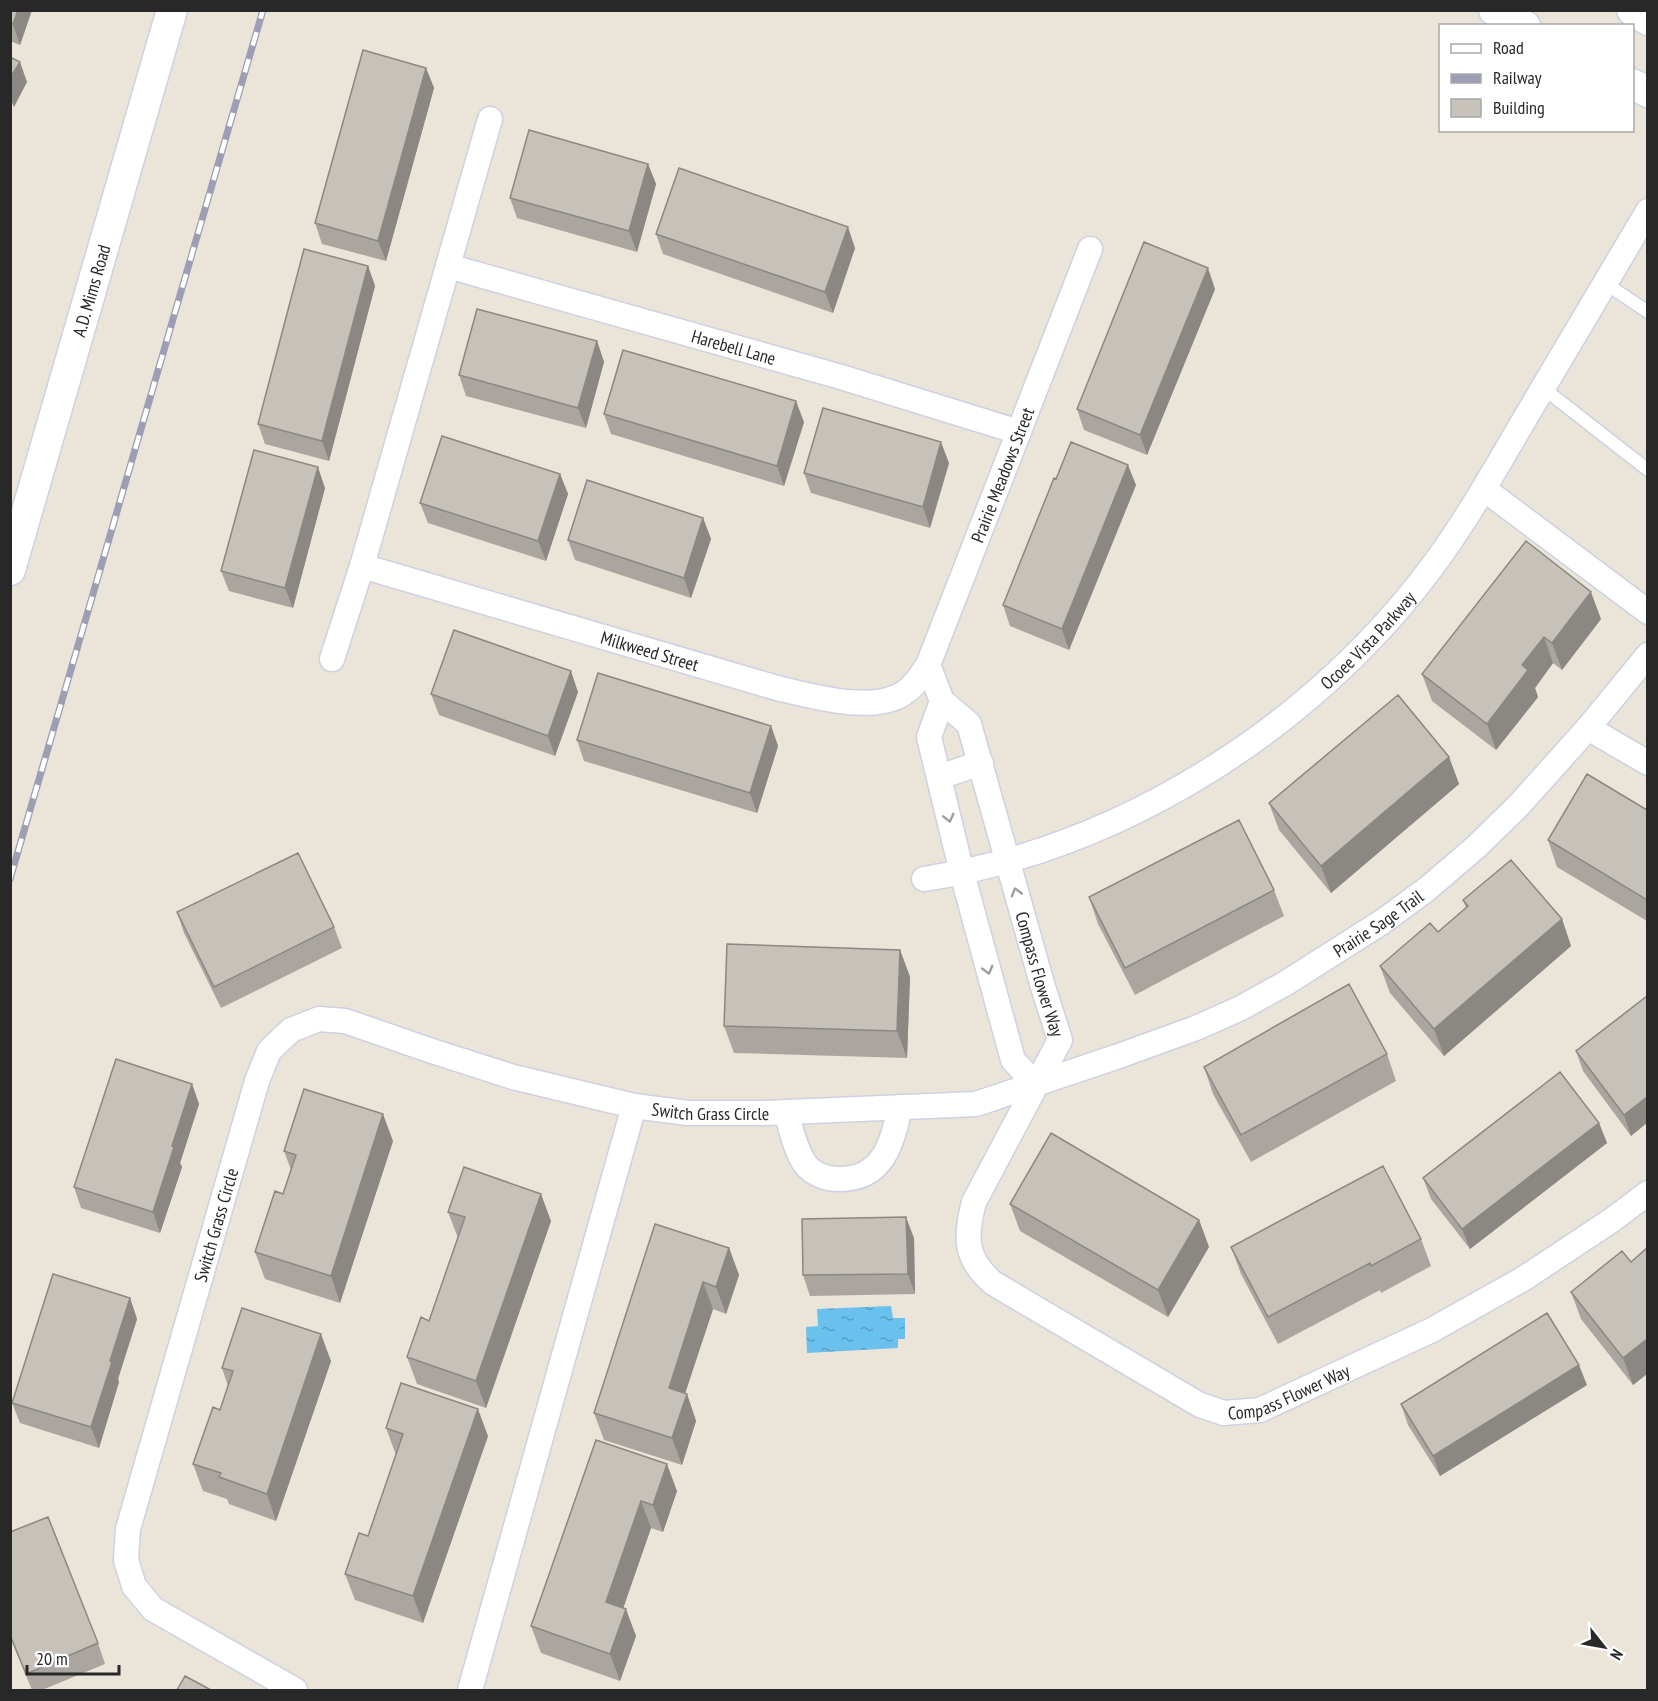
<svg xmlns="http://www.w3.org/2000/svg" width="1658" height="1701" viewBox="0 0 1658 1701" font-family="'PT Sans Narrow',sans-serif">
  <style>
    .water { fill: url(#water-ripples) }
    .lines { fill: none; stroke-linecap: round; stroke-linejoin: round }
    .service-casing { stroke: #ced1e1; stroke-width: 15 }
    .minor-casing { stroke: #ced1e1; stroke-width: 27 }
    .tertiary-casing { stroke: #ced1e1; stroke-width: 33 }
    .service { stroke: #fff; stroke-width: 12 }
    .minor { stroke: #fff; stroke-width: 24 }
    .tertiary { stroke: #fff; stroke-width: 30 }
    .rail-casing { stroke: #9c9eb3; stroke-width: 7 }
    .rail { stroke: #fff; stroke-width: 4.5; stroke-dasharray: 14; stroke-linecap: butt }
    .wall { fill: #aaa69f }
    .shaded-wall { fill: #8b8782 }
    .building { fill: #c6c1b9; stroke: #8b8782; stroke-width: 1.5 }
    .oneway { stroke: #9e9e9e }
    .labels { text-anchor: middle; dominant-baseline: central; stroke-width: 6; stroke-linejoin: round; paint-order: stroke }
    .street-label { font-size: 18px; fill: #282828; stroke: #fff }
  </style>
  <defs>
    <pattern id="water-ripples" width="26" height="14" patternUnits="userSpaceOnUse" patternTransform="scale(1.5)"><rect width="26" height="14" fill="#6ac1ee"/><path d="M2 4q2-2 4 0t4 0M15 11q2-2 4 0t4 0" fill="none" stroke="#579dc1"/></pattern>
  </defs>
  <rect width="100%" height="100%" fill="#ebe4d9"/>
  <path class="water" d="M891 1306 893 1318H905V1339H898V1348L807 1353 806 1327 818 1326 817 1309Z"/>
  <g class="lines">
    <defs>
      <path id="service" d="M1605 283 1648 312
        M1543 388 1648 470"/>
      <g id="minor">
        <path id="s1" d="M448 266 841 377 1019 432"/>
        <path d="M1484 489 1648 612"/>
        <path id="s2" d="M362 566 777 688C811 696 873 714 904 693 915 686 921 675 928 665L1090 249"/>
        <path d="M332 659 362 566 490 119"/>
        <path id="s3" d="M928 665 942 701 969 724 1043 987 1060 1040 974 1202C965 1236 964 1258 993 1283L1200 1405 1224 1413 1260 1410 1432 1330 1523 1279 1612 1220 1648 1193"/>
        <path d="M942 701 929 737 962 873 1013 1060 1035 1084"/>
        <path d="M1588 728 1648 763"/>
        <path d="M939 777 981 763"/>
        <path id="s4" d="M924 879C1127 847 1321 722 1440 556 1472 511 1499 463 1527 415 1567 347 1607 279 1648 211"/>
        <path d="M786 1112C791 1129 795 1149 805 1164 813 1174 826 1179 838 1179 883 1180 892 1144 900 1107"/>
        <path id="s5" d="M295 1690 153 1609 134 1586 126 1560 128 1529 257 1081 269 1051 291 1030 319 1019 345 1021 432 1051 513 1077 634 1106 688 1113H765L976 1104 1116 1057 1196 1028 1241 1008 1286 983 1382 922 1427 889 1476 847 1519 805 1588 728 1648 655"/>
        <path d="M470 1690 634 1106"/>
      </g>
      <g id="tertiary">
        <path d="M1494 10 1525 26"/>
        <path d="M1632 10 1648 20"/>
        <path d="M1632 84 1648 92"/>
        <path id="s6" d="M10 570 172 10"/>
      </g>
    </defs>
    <use href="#service" class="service-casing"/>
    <use href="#minor" class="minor-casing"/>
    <use href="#tertiary" class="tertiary-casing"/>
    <use href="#service" class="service"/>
    <use href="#minor" class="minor"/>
    <use href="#tertiary" class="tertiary"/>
    <defs>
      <path id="rail" d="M10 879 263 10"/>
    </defs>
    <use href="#rail" class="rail-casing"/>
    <use href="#rail" class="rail"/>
  </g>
  <path class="wall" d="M10 10H32L20 45 10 41Z
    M426 68 434 88 386 261 322 244 315 223Z
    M648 164 656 184 637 252 517 218 510 198Z
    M656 234 855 248 833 313 663 254Z
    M368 266 375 286 329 461 265 444 258 424Z
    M1215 289 1147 455 1084 430 1077 409Z
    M597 341 604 362 586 428 466 396 459 375Z
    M604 414 804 422 784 486 611 434Z
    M949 463 930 528 811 493 804 473Z
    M560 474 568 494 546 561 428 523 420 503Z
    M1056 479 1136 485 1069 650 1010 626 1003 605Z
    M325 488 293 608 229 591 221 571Z
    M703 518 711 539 691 598 575 560 568 540Z
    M1601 619 1562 670 1553 663 1535 688 1538 697 1496 750 1432 701 1422 674Z
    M578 692 555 756 439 715 431 694Z
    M771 726 778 746 757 813 584 761 577 740Z
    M1449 757 1459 784 1331 893 1279 830 1269 803Z
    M1647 810V921L1557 867 1548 840Z
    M1274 890 1284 916 1135 995 1098 924 1089 897Z
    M1463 900 1562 919 1571 946 1444 1056 1390 993 1380 966 1438 932 1466 908Z
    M177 912 334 927 342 948 221 1008 184 933Z
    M900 950 910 977 907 1058 734 1053 724 1026Z
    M1647 996 1631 1136 1583 1071 1576 1051Z
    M1387 1054 1396 1081 1251 1162 1213 1094 1204 1067Z
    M192 1084 199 1104 180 1163 182 1167 160 1233 81 1208 74 1187Z
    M1599 1123 1607 1143 1470 1249 1431 1199 1423 1178Z
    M393 1141 340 1303 265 1279 255 1252 283 1194 291 1170 284 1151Z
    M1010 1204 1199 1220 1209 1247 1168 1317 1020 1231Z
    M448 1212 551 1221 486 1408 417 1384 407 1357 429 1321 458 1238Z
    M914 1238 915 1294 810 1296 803 1275Z
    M1421 1239 1431 1266 1381 1293 1380 1290 1278 1344 1241 1274 1231 1247Z
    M729 1248 739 1275 726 1314 713 1309 685 1393 687 1394 696 1421 682 1465 604 1440 594 1413Z
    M1647 1248V1374L1633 1385 1581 1319 1571 1292 1631 1262Z
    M130 1298 137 1319 118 1379 119 1382 99 1448 20 1423 12 1403Z
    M331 1361 276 1521 229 1504 227 1499 203 1491 193 1464 220 1410 228 1386 222 1368Z
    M1587 1385 1440 1476 1408 1425 1401 1404Z
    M386 1428 488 1436 423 1623 355 1600 345 1574 368 1536 396 1455Z
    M596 1440 677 1491 663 1532 651 1528 623 1608 636 1636 620 1681 541 1653 531 1626Z
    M10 1532 98 1643 105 1664 42 1690H32L10 1637Z"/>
  <path class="shaded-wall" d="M18 10H32L20 45 13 24Z
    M20 62 27 82 14 107 10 98V78Z
    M426 68 434 88 386 261 378 241Z
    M648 164 656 184 637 252 629 231Z
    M848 227 855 248 833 313 825 292Z
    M368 266 375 286 329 461 322 441Z
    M1208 268 1215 289 1147 455 1140 435Z
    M597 341 604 362 586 428 578 408Z
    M796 401 804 422 784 486 777 466Z
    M941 442 949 463 930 528 923 507Z
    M1128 465 1136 485 1069 650 1062 629Z
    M318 467 325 488 293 608 285 588Z
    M560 474 568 494 546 561 538 541Z
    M703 518 711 539 691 598 684 578Z
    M1591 592 1601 619 1562 670 1552 643Z
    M1544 637 1553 663 1535 688 1538 697 1496 750 1487 724 1522 665Z
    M571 671 578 692 555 756 548 736Z
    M771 726 778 746 757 813 750 793Z
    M1449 757 1459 784 1331 893 1321 866Z
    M1562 919 1571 946 1444 1056 1434 1029Z
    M900 950 910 977 907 1058 897 1031Z
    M192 1084 199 1104 180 1163 182 1167 160 1233 153 1212 172 1146Z
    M1647 1097V1123L1631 1136 1624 1115Z
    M383 1114 393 1141 340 1303 331 1276Z
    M1599 1123 1607 1143 1470 1249 1462 1229Z
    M541 1194 551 1221 486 1408 476 1381Z
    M906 1217 914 1238 915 1294 908 1274Z
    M1199 1220 1209 1247 1168 1317 1158 1290Z
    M729 1248 739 1275 726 1314 716 1287Z
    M703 1282 713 1309 678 1415 669 1388Z
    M130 1298 137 1319 118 1379 119 1382 99 1448 91 1427 110 1361Z
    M321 1334 331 1361 276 1521 267 1494Z
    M1647 1339V1374L1633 1385 1623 1358Z
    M1579 1365 1587 1385 1440 1476 1433 1456Z
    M687 1394 696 1421 682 1465 672 1438Z
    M478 1409 488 1436 423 1623 413 1596Z
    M667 1464 677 1491 663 1532 653 1505Z
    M641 1501 651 1528 616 1629 606 1602Z
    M626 1609 636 1636 620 1681 610 1654Z"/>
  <path class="building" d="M10 10H18L13 24 10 23Z
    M363 50 426 68 378 241 315 223Z
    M10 57 20 62 10 78Z
    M529 130 648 164 629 231 510 198Z
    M679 168 848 227 825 292 656 234Z
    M1144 242 1208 268 1140 435 1077 409Z
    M304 249 368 266 322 441 258 424Z
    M477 309 597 341 578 408 459 375Z
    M623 350 796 401 777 466 604 414Z
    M823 408 941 442 923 507 804 473Z
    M442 436 560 474 538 541 420 503Z
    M1071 442 1128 465 1062 629 1003 605 1054 478 1056 479Z
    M254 450 318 467 285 588 221 571Z
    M587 480 703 518 684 578 568 540Z
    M1526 541 1591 592 1552 643 1544 637 1522 665 1528 670 1487 724 1422 674Z
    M454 630 571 671 548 736 431 694Z
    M598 673 771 726 750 793 577 740Z
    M1398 695 1449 757 1321 866 1269 803Z
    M1587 774 1647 810V900L1548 840Z
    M1239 820 1274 890 1125 968 1089 897Z
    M298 853 334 927 214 987 177 912Z
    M1511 860 1562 919 1434 1029 1380 966 1430 923 1438 932 1468 906 1463 900Z
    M727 944 900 950 897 1031 724 1026Z
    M1349 984 1387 1054 1241 1135 1204 1067Z
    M1647 996V1097L1624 1115 1576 1051Z
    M116 1059 192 1084 172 1146 174 1147 153 1212 74 1187Z
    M1560 1072 1599 1123 1462 1229 1423 1178Z
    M304 1089 383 1114 331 1276 255 1252 275 1191 283 1194 296 1155 284 1151Z
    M1051 1133 1199 1220 1158 1290 1010 1204Z
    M1383 1166 1421 1239 1371 1266 1370 1263 1268 1317 1231 1247Z
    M464 1167 541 1194 476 1381 407 1357 421 1317 429 1321 465 1217 448 1212Z
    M906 1217 908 1274 803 1275 802 1219Z
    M655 1224 729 1248 716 1287 703 1282 669 1388 687 1394 672 1438 594 1413Z
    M1647 1248V1339L1623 1358 1571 1292 1622 1251 1631 1262Z
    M53 1274 130 1298 110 1361 112 1362 91 1427 12 1403Z
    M242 1308 321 1334 267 1494 219 1477 221 1473 193 1464 213 1407 220 1410 233 1371 222 1368Z
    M1547 1313 1579 1365 1433 1456 1401 1404Z
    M401 1383 478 1409 413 1596 345 1574 359 1533 368 1536 403 1434 386 1428Z
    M596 1440 667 1464 653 1505 641 1501 606 1602 626 1609 610 1654 531 1626Z
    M48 1517 98 1643 26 1674 10 1635V1532Z
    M185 1676 211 1690H177Z"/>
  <defs><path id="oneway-chevron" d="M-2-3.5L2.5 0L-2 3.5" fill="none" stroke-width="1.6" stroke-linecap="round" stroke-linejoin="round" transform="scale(1.5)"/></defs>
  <g class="oneway">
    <use href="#oneway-chevron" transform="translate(949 818) rotate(76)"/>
    <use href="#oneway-chevron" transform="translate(1016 892) rotate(-106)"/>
    <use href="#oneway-chevron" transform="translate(988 970) rotate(75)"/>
  </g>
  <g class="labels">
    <g class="street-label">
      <text stroke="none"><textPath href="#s6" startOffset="291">A.D. Mims Road</textPath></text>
      <text stroke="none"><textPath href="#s1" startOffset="297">Harebell Lane</textPath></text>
      <text stroke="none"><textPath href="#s2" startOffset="804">Prairie Meadows Street</textPath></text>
      <text stroke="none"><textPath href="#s4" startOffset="513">Ocoee Vista Parkway</textPath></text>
      <text stroke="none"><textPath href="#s2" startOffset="300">Milkweed Street</textPath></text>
      <text stroke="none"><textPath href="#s5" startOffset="1924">Prairie Sage Trail</textPath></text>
      <text stroke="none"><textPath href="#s3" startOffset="334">Compass Flower Way</textPath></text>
      <text stroke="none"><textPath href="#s5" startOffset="1215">Switch Grass Circle</textPath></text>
      <text stroke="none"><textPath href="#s5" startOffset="568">Switch Grass Circle</textPath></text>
      <text stroke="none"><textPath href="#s3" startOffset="1010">Compass Flower Way</textPath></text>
    </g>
  </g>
  <rect width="1658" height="1701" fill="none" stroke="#282828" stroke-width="24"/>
  <rect x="1439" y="24" width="195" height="108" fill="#ffffff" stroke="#a9a9a9" stroke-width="1.5"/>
  <rect x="1451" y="44" width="30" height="9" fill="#ffffff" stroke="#a9a9a9" stroke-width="1.5"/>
  <text x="1493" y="54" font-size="18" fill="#282828">Road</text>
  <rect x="1451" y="74" width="30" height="9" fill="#9c9eb3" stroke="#a9a9a9" stroke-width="1.5"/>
  <text x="1493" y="84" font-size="18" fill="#282828">Railway</text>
  <rect x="1451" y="99" width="30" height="18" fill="#c6c1b9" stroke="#a9a9a9" stroke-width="1.5"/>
  <text x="1493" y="114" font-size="18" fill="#282828">Building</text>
  <g transform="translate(1604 1647) rotate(121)" stroke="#ffffff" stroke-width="4.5" paint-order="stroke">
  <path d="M0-4.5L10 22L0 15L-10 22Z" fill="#282828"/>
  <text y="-9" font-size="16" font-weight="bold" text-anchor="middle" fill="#282828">N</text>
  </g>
  <path d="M27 1665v9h92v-9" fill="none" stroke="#282828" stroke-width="3"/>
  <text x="36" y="1665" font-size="18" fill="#282828" stroke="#ffffff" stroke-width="4.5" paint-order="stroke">20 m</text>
</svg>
